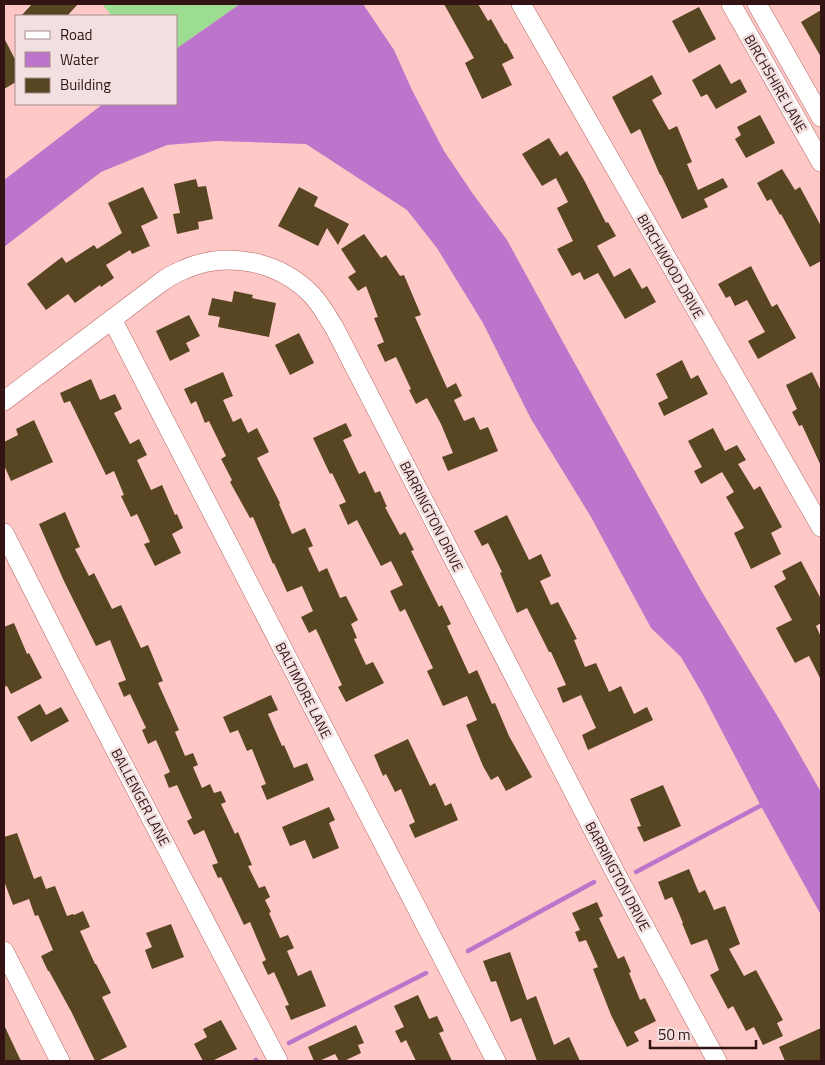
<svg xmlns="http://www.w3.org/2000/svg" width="825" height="1065" viewBox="0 0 825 1065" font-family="'Titillium Web',sans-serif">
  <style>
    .green { fill: #9ddd92 }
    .water { fill: #bc75cb }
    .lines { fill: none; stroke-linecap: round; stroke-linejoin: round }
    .stream { stroke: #bc75cb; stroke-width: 4.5 }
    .building { fill: #584522 }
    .minor-casing { stroke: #b56565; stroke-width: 20 }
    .minor { stroke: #fff; stroke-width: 19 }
    .labels { text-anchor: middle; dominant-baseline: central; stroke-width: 5; stroke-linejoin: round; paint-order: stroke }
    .street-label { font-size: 14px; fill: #331314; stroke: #f2dfdf }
  </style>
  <rect width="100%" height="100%" fill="#fec8c6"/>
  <path class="green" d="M102 4H240L176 49V16H112Z"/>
  <path class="water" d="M240 4H363L394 50 412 90 444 151 473 194 507 240 569 353 702 592 781 722 821 792V915L762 808 702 693 681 657 651 628 591 517 531 419 483 323 437 248 407 210 306 144 217 141 167 145 101 172 4 247V180L103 104H176V49Z"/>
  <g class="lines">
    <path class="stream" d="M636 872 760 806
      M468 951 594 882
      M289 1043 426 973
      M255 1061 256 1060"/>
  </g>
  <path class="building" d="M32 4H78L67 16H21Z
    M444 4H478L488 21 491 19 505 44 506 43 514 58 502 64 512 85 482 99 465 63 474 58Z
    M699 7 716 39 689 53 672 21Z
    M821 10V57L801 22Z
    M4 38 16 61V82L4 89Z
    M720 64 731 84 740 79 747 92 716 109 707 94 701 97 692 80Z
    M652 75 662 94 652 100 669 130 677 126 692 162 687 164 698 190 723 178 728 187 704 199 708 207 682 219 661 175H660L640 129 631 134 612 97Z
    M760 115 775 143 746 158 735 139 741 135 737 127Z
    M549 138 560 156 567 151 584 180 606 223 608 222 616 236 597 246 614 277 630 268 642 289 647 286 656 302 625 319 598 273 584 280 580 272 572 276 557 249 573 241 557 208 568 202 556 178 542 186 522 154Z
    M782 169 795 190 800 187 821 226V261L810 267 781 214 780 215 771 199 767 201 757 183Z
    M196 179 198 187 206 186 213 219 198 222 199 229 177 234 173 214 180 213 174 184Z
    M143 187 158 218 141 226 150 246 132 254 130 250 106 265 114 278 101 287 100 285 75 303 68 294 46 310 27 284 62 257 66 263 94 245 97 249 122 233 108 203Z
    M299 187 318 197 314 206 349 224 338 245 327 228 318 246 278 226Z
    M364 234 381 258 386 255 400 276 404 275 421 315 415 317 437 366 447 388 456 383 462 396 454 400 464 421 474 417 480 430 488 427 498 451 448 471 442 457 453 453 441 424 427 398 416 404 409 390 411 389 396 357 385 362 377 345 384 342 374 318 378 317 366 286 358 291 348 277 356 272 341 249Z
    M751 266 772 307 777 304 796 338 758 359 748 341 765 332 747 300 735 306 730 296 726 298 718 284Z
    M234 291 253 295 252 298 276 303 269 337 218 327 220 317 208 315 212 298 232 302Z
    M189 315 200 336 186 343 190 351 170 361 156 331Z
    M299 333 314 363 290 375 275 345Z
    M682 360 691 379 698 375 708 394 664 416 658 403 668 398 656 374Z
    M223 372 233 396 223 400 233 422 241 418 248 433 257 428 269 452 257 458 280 503 279 504 292 534 305 528 313 546 308 548 319 572 327 568 340 598 346 596 358 620 351 624 357 638 354 639 366 665 373 662 384 683 346 702 338 687 342 685 316 629 309 633 301 617 313 611 302 586 287 592 274 563 273 564 253 517 250 518 230 482 232 480 221 459 226 456 209 421 205 423 196 401 191 404 184 389Z
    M812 372 821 391V466L802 425 799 426 792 412 797 409 786 385Z
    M91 379 100 400 115 394 122 409 114 413 130 444 139 439 147 455 137 460 151 490 162 485 175 515 177 514 183 528 172 534 181 553 155 566 144 544 150 542 137 514 131 517 121 496 124 495 114 471 106 475 70 401 64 403 60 393Z
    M34 420 53 462 11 481 4 465V442L18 435 16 429Z
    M346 423 352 436 343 440 359 474 365 471 375 493 380 491 387 507H385L400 535 405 532 414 550 411 551 439 607 442 605 451 624 447 626 469 674 477 670 492 704 495 703 509 736 532 777 506 791 498 776 491 780 483 766 466 725 477 720 467 696 443 706 427 671 433 668 405 609 400 612 390 591 403 585 391 561 381 566 357 520 348 525 339 505 346 502 332 473 330 474 313 438Z
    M713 428 725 451 737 445 746 460 738 464 754 490 760 486 782 527 771 533 781 554 751 569 734 533 744 528 726 497 734 492 722 472 701 484 694 471 702 467 688 441Z
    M65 512 80 547 75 549 89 576 94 573 112 609 121 605 141 648 148 645 163 681 158 683 179 730 175 732 185 756 193 753 198 765 193 767 202 788 210 784 214 793 221 791 226 802 221 804 235 834 238 832 252 865 248 866 259 888 265 886 270 897 265 900 271 912 269 913 280 938 288 935 294 948 287 951 298 976 311 970 326 1006 291 1020 285 1006 289 1005 274 972 268 975 262 962 266 960 250 922 244 925 221 877 218 878 212 865 218 863 204 830 194 835 187 821 192 818 177 785 169 788 164 775 170 772 156 740 148 744 142 730 146 728 130 694 124 697 118 683 126 680 110 640 96 646 63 579 39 524Z
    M507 515 529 560 541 554 551 576 540 581 551 605 558 602 577 639 574 640 585 667 596 663 609 692 621 686 634 714 647 707 653 720 588 750 582 735 596 728 581 695 563 703 557 688 566 685 551 652H549L527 608 517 613 500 573 502 572 488 543 482 546 474 531Z
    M801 561 821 599V623L816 626 821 637V680L809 656 795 663 776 628 792 620 774 586 786 579 782 571Z
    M14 623 27 654 29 653 42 678 11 694 7 686 4 687V627Z
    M271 695 278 710 268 714 282 746 284 745 294 768 307 763 314 780 267 800 261 786 266 784 252 749 247 751 238 730 230 733 223 717Z
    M40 704 46 715 61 707 69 721 31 742 17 717Z
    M408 739 430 786 435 783 445 806 451 803 458 820 415 838 409 825 415 822 401 789 395 792 386 774 383 776 374 755Z
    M663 785 681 826 644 842 637 827 641 826 630 799Z
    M329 807 335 820 329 823 339 848 313 859 305 840 290 846 282 827Z
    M17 833 34 879 41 876 46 889 55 886 67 916 73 914 74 915 83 911 90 927 80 931 95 964H96L111 993 102 997 127 1047 98 1061H95L72 1013 49 971H48L41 956 53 950 38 915 35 916 29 899 13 905 4 881V837Z
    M689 869 699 893 705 890 714 910 725 906 740 944 729 949 744 976 756 970 783 1020 777 1023 783 1036 763 1045 754 1027 746 1031 733 1006 728 1009 710 975 719 970 707 939 691 945 682 923H683L672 897 665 900 658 882Z
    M597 902 603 916 599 918 618 959 624 956 631 972 629 973 640 1000 645 998 656 1021 634 1032 639 1041 627 1047 611 1015 593 969 598 967 586 940 579 942 575 932 580 930 572 913Z
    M171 924 184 957 152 969 145 950 152 947 146 933Z
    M510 952 527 1000 536 996 554 1045 569 1037 580 1061H537L521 1018 511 1022 496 981 491 982 483 961Z
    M418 995 429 1019 437 1016 444 1031 439 1033 452 1061H416L406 1040 401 1043 395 1031 404 1027 394 1006Z
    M221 1020 237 1049 212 1061H203L194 1044 207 1037 203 1029Z
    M4 1025 21 1061H4Z
    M356 1025 364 1043 358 1045 361 1053 344 1061H339L335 1054 319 1061H314L308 1047Z
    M821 1028V1061H785L779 1047Z"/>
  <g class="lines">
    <defs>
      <path id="minor" d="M521 4 821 527
        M731 4 821 162
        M757 4 821 117
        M112 319 496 1061
        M4 401 160 283C167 278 175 273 183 270 226 250 279 261 312 295 321 305 327 316 334 327L615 872 717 1061
        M4 533 69 661 278 1061
        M4 951 60 1061"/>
    </defs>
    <use href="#minor" class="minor-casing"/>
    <use href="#minor" class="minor"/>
  </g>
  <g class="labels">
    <g class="street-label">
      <text transform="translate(776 83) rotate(60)">BIRCHSHIRE LANE</text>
      <text transform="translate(671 266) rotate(60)">BIRCHWOOD DRIVE</text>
      <text transform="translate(432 516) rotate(63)">BARRINGTON DRIVE</text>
      <text transform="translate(304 690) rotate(63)">BALTIMORE LANE</text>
      <text transform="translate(141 797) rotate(62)">BALLENGER LANE</text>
      <text transform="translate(618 876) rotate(62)">BARRINGTON DRIVE</text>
    </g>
  </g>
  <rect width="825" height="1065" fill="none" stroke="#331314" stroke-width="10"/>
  <rect x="15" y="15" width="162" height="90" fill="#f2dfdf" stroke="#a68d8e"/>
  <rect x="25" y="31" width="25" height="8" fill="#ffffff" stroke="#a68d8e"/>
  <text x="60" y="40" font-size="15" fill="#331314">Road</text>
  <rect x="25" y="52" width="25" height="15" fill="#bc75cb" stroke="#a68d8e"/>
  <text x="60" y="65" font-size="15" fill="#331314">Water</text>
  <rect x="25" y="78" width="25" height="15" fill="#584522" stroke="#a68d8e"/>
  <text x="60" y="90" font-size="15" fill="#331314">Building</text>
  <path d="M650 1040v8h106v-8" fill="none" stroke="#331314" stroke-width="2.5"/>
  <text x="658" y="1040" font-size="15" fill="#331314" stroke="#f2dfdf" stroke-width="4" paint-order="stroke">50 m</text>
</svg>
